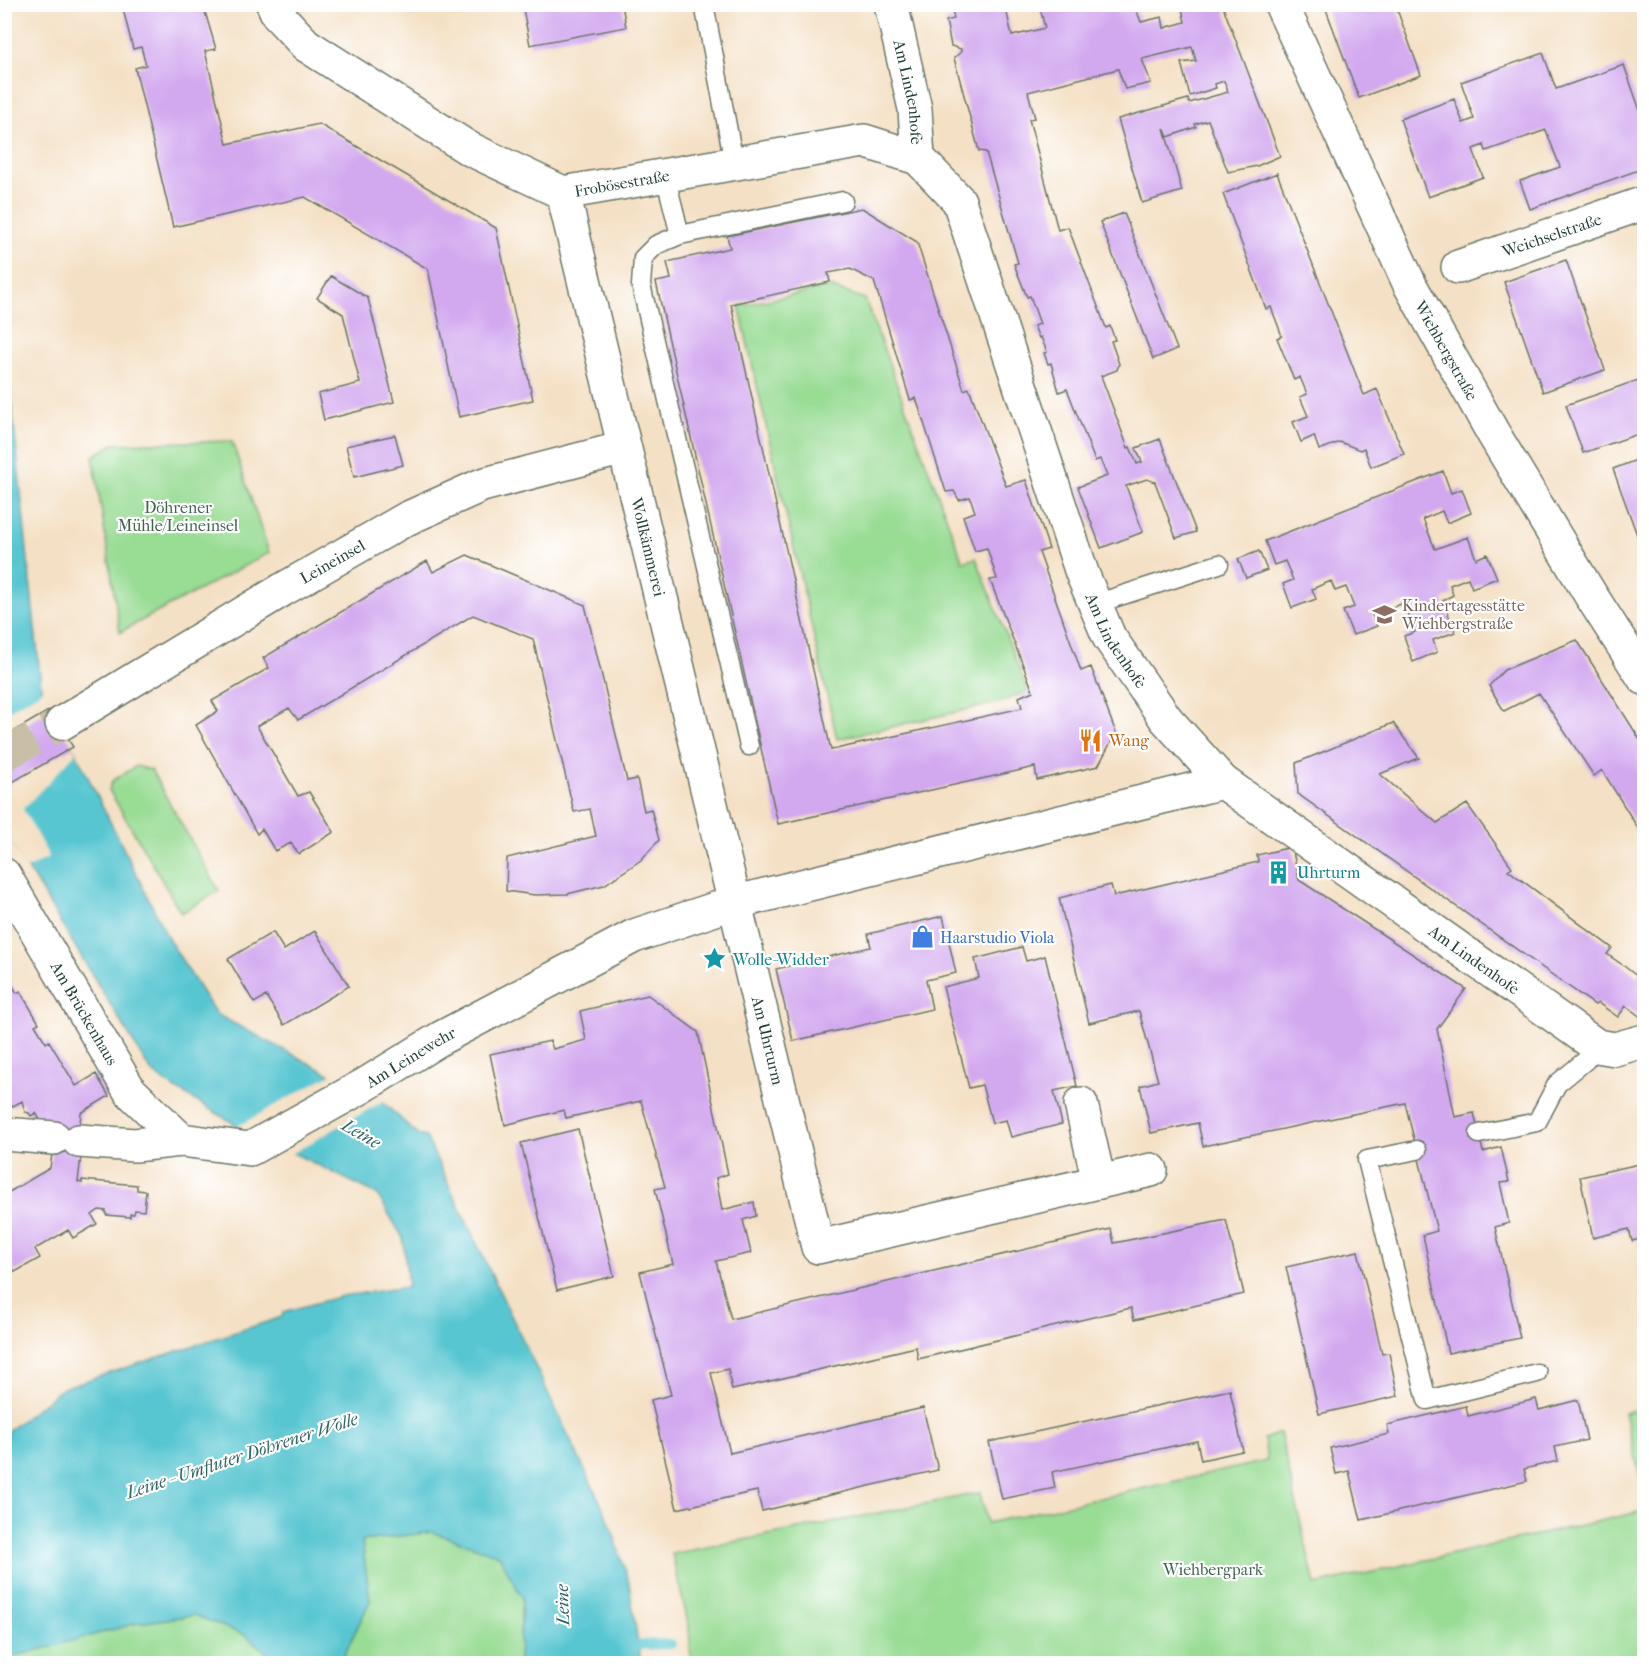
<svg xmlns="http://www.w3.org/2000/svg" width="1649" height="1668" viewBox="0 0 1649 1668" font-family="'IM FELL French Canon',serif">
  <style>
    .green { fill: #99dc94; stroke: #5c8c64; stroke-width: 1.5 }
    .water { fill: #59c6d1; stroke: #3c8282; stroke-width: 1.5 }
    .pier { fill: #f4e0c4 }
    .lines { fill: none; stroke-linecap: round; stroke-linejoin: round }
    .stream { stroke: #59c6d1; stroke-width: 10 }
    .building { fill: #d2a8ef; fill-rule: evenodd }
    .street-tunnel { stroke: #c9bfa7; stroke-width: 33; stroke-dasharray: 33 16; stroke-linecap: butt }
    .lane-casing { stroke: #6a7666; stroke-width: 21 }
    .street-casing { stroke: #6a7666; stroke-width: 36 }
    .lane { stroke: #fff; stroke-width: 18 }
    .street { stroke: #fff; stroke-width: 33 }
    .labels { text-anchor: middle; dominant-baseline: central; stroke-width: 4.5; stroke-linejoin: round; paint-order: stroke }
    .street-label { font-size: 16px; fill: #1f3d34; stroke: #fff }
    .park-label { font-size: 16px; fill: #3e654c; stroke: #fff }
    .education-label { font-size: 16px; fill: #785e54; stroke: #fff; text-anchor: start }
    .food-label { font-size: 16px; fill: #c56008; stroke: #fff; text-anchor: start }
    .culture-label { font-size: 16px; fill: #0d838f; stroke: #fff; text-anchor: start }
    .shop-label { font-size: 16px; fill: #366cbe; stroke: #fff; text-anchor: start }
    .water-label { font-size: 18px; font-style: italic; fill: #306663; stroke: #fff }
  </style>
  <rect width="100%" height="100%" fill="#fff"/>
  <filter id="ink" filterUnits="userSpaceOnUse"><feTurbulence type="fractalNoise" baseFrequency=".0167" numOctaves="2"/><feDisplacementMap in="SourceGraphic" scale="12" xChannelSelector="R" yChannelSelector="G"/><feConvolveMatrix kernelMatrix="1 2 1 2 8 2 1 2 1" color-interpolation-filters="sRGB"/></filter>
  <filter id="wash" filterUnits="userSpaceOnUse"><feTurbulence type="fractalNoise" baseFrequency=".008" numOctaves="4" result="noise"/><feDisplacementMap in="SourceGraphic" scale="24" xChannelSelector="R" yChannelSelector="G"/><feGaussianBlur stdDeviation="1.35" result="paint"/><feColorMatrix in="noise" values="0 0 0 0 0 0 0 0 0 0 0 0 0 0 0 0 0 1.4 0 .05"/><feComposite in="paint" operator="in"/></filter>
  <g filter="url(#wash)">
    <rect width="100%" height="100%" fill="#f4e0c4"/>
    <path class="green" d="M830 287 865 299 963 562 976 558 1028 691 1001 702 837 739 739 306Z
      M232 441 269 553 120 632 93 456 114 444Z
      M136 766 151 770 219 891 181 913 109 790 112 781Z
      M1644 1407V1491L1624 1413Z
      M1280 1433 1315 1585 1644 1511V1663H691L689 1627 672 1554 980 1493 987 1523 1267 1461 1264 1439Z
      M432 1532 499 1555 522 1597 519 1663 340 1664 370 1601 362 1541Z
      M195 1615 245 1635 280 1663 5 1664 4 1659 20 1654 137 1623Z"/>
    <path class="water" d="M4 329 42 695 76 753 169 940 216 1014 383 1102 418 1135 426 1137 610 1523 629 1583 641 1663H519L522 1597 499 1555 432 1532 362 1541 370 1601 340 1663H280L245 1635 194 1615 137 1623 5 1659V1433L63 1388 282 1317 283 1312 342 1296 408 1287 403 1238 377 1194 238 1126 166 1083 150 1070 5 831Z"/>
    <path class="pier" d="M43 690 76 753 23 809 49 857 27 869 5 832V713Z
      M333 1073 385 1100 291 1154 252 1136 238 1126Z"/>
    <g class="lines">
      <path class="stream" d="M627 1645 671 1644"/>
    </g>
    <g id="blocks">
      <path class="building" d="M522 4H622L626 27 530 45Z
        M951 4H1005L1012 36 1045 28 1039 4H1150L1136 9 1141 22 1162 17 1164 28 1185 22 1181 4H1222L1280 156 1257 166 1228 172 1208 120 1195 124 1196 127 1168 137 1164 128 1182 191 1142 203 1118 119 1188 99 1189 103 1228 92 1224 81 1215 84 1216 88 1190 96 1181 63 1196 61 1192 47 1142 59 1151 83 1125 89 1118 69 1028 92 1035 118 1029 119 1058 230 1068 227 1106 328 1110 326 1115 340 1111 341 1119 364 1117 370 1101 376 1128 448 1130 447 1137 464 1142 462 1136 448 1160 439 1196 532 1176 538 1155 482 1147 479 1126 486 1143 532 1101 548 1078 487 1107 476 1100 459 1095 461 1067 389 1059 392 1051 363 1048 364 1044 353 1047 352 1041 337 1039 338 1034 326 1040 324 1030 296 1027 297 1014 264 1018 263 986 152 979 151 954 58 961 52V49L951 46 946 21 954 19Z
        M1324 4H1395L1421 75 1359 98Z
        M122 5H203L216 49 205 51 227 144 319 124 496 228 533 400 459 417 428 269 305 197 173 227 135 68 146 65 141 47 133 49Z
        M1543 53 1556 89 1624 65 1644 122V168L1530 209 1520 181 1560 167 1546 130 1486 151 1484 145 1473 149 1483 177 1428 197 1400 119 1454 99 1463 123 1474 119 1461 82Z
        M1277 173 1364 395 1377 389 1404 454 1371 467 1364 448 1360 450 1340 442 1319 450 1314 436 1301 442 1293 422 1308 416 1300 397 1307 394 1300 377 1294 380 1277 338 1282 336 1271 307 1266 309 1223 194Z
        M862 208 917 242 964 390 969 388 1006 486 1026 480 1049 549 1039 552 1081 671 1091 667 1116 733 1098 766 1037 780 1035 767 778 824 656 282 671 279 667 262 730 248 727 236ZM850 269 874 281 910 400 916 398 946 492 954 491 959 500 970 497 975 512 963 516 975 551 987 548 997 579 990 580 1033 691 1019 697 1022 708 831 750 731 304 830 282 828 273Z
        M1124 213 1177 349 1153 359 1100 222Z
        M1566 260 1605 370 1543 392 1504 282Z
        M331 276 368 298 394 402 324 420 318 394 360 383 343 314 317 298Z
        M1644 378V432L1583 453 1566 405Z
        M395 435 403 465 354 477 346 446Z
        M1644 457V554L1613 469Z
        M1443 471 1451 493 1462 489 1471 513 1447 523 1442 511 1423 519 1435 549 1468 537 1476 559 1487 554 1497 578 1472 588 1468 578 1450 585 1453 595 1443 600 1455 632 1433 640 1437 652 1413 662 1404 636 1415 632 1404 603 1372 615 1377 626 1353 635 1343 611 1354 607 1346 587 1335 591 1331 581 1312 589 1316 599 1292 608 1283 584 1293 580 1285 561 1274 565 1265 541Z
        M1259 551 1267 570 1246 578 1238 559Z
        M467 555 585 605 627 781 637 779 644 811 651 809 659 840 641 860 604 885 567 894 535 895 506 891 507 858 596 836 590 809 574 812 533 639 473 615 298 720 289 708 257 726 298 796 309 792 334 832 299 854 291 843 275 851 262 829 257 834 196 725 218 711 212 701 269 668 263 658 427 561 433 572Z
        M1577 640 1644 746V838L1602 770 1594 776 1539 693 1504 711 1489 686 1504 670Z
        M50 710 73 747 4 787V737Z
        M1393 723 1419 758 1380 774 1437 823 1467 804 1512 867 1508 870 1612 948 1607 954 1624 966 1638 977 1643 970 1644 971V1015L1642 1018 1626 1006 1618 1017 1598 1003 1595 1005 1298 794 1296 763Z
        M1292 847 1299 880 1466 989 1437 1029 1455 1117 1474 1113 1483 1152 1501 1147 1509 1182 1500 1183 1509 1223 1495 1227 1520 1338 1448 1353 1423 1235 1437 1231 1405 1103 1203 1146 1198 1123 1151 1133 1140 1086 1158 1081 1139 1011 1089 1023 1059 898 1111 885 1114 896 1258 862 1257 855Z
        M943 916 956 973 926 980 932 1009 793 1041 776 969 871 947 868 934Z
        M315 931 349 986 284 1025 266 996 254 1003 228 959 273 932 284 950Z
        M1022 947 1026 961 1045 956 1077 1086 1054 1091 1062 1124 1011 1137 1006 1120 992 1123 982 1085 969 1088 943 987 979 978 975 959Z
        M4 965 9 973 6 975 17 993 20 991 39 1023 35 1025 46 1043 49 1041 76 1086 96 1074 109 1096 81 1113 77 1156H81L78 1182 82 1183V1180L137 1185V1190L146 1191 144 1211 135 1210 134 1214H130V1217L106 1215V1211L99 1210 92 1215 97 1224 73 1238 68 1230 35 1249 40 1258 15 1272 10 1264 4 1267V1195L50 1168 52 1154 42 1123 36 1113 31 1116 29 1113 25 1112 22 1101 11 1107 5 1097Z
        M648 995 698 1032 728 1174 716 1178 722 1210 754 1202 756 1216 743 1220 751 1253 716 1261 731 1319 1111 1229 1114 1243 1226 1220 1244 1294 1134 1320 1131 1308 918 1359 916 1347 732 1390 728 1369 711 1373 730 1453 923 1408 938 1470 762 1511 757 1491 677 1509 651 1400 671 1395 640 1272 673 1264 655 1189 665 1187 641 1101 566 1118 564 1110 505 1125 490 1054 550 1041 553 1049 586 1040 580 1011Z
        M578 1129 614 1276 557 1290 521 1143Z
        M1644 1163V1238L1632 1241 1629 1229 1593 1238 1580 1177Z
        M1358 1251 1382 1354 1389 1353 1398 1396 1319 1414 1286 1267Z
        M1230 1390 1243 1451 1201 1460 1197 1441 1052 1472 1055 1488 1002 1499 989 1442Z
        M1536 1399 1539 1410 1578 1400 1587 1440 1555 1447 1558 1461 1524 1469 1527 1481 1361 1520 1349 1471 1336 1474 1330 1448 1389 1434 1387 1425 1466 1406 1468 1416Z"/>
    </g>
  </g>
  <g filter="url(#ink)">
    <use href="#blocks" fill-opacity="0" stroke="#6a7666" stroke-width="1.5"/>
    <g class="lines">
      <path class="street-tunnel" d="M4 755 62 723"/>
      <defs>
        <path id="lane" d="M704 4 734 163
          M665 175 680 235
          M1095 604 1219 564
          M749 746 641 285 643 258 656 245 680 235 843 201
          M1479 1134 1537 1122 1557 1084 1586 1060 1597 1046
          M1417 1150 1367 1160 1427 1400 1537 1373"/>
        <g id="street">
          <path id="s1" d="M273 4 278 15 306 45 468 148 563 193 864 141 918 158"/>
          <path id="s2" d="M891 4 915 109 918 158 959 201 1082 573 1109 637 1166 719 1223 782 1597 1046 1615 1049 1644 1041"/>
          <path id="s3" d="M1281 4 1410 285 1493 433 1590 594 1644 678"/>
          <path id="s4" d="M563 193 818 1247 1151 1170"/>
          <path id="s5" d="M1458 267 1644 203"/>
          <path id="s6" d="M62 723 282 590 406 519 482 485 624 448"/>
          <path id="s7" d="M4 875 130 1091 181 1140"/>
          <path d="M1081 1104 1099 1182"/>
          <path d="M4 1134 54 1138"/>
          <path id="s8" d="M79 1141 135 1145 181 1140 250 1149 363 1086 441 1038 634 936 733 903 1223 782"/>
        </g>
      </defs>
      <use href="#lane" class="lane-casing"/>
      <use href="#street" class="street-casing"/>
      <use href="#lane" class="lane"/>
      <use href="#street" class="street"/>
    </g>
  </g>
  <defs>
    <symbol id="school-bare" viewBox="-9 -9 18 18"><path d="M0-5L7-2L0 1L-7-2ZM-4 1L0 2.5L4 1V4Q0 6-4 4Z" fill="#8d6e63" stroke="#fff" stroke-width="2.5" paint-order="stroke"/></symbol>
    <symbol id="restaurant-bare" viewBox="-9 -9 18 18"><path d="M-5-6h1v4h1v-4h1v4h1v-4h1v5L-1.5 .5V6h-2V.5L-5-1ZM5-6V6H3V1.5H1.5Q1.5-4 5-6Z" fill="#e8710a" stroke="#fff" stroke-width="2.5" paint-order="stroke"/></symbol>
    <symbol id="building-bare" viewBox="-9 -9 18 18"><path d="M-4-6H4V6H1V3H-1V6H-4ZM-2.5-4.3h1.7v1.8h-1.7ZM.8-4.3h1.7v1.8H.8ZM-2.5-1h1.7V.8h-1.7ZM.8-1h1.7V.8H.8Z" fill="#0f9aa8" stroke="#fff" stroke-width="2.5" paint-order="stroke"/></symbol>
    <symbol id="shop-bare" viewBox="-9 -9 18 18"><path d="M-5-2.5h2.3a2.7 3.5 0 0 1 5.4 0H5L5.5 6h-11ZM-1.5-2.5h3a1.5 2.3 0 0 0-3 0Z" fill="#3f7fe0" stroke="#fff" stroke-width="2.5" paint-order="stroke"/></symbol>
    <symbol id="sight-bare" viewBox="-9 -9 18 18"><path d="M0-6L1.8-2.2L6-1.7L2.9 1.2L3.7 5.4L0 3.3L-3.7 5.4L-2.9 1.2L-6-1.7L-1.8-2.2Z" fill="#0f9aa8" stroke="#fff" stroke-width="2.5" paint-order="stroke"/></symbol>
  </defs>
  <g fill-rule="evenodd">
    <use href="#school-bare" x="1368" y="598" width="33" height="33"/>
    <use href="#restaurant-bare" x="1074" y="724" width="33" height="33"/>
    <use href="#building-bare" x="1262" y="856" width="33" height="33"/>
    <use href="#shop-bare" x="906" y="920" width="33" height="33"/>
    <use href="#sight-bare" x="698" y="942" width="33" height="33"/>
  </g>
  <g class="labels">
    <g class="street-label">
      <text stroke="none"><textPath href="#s2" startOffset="90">Am Lindenhofe</textPath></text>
      <text stroke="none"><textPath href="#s1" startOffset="410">Frobösestraße</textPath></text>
      <text stroke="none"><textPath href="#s5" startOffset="99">Weichselstraße</textPath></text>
      <text stroke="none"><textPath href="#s3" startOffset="384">Wiehbergstraße</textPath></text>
      <text stroke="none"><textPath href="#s4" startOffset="364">Wollkämmerei</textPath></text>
      <text stroke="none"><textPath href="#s6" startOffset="315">Leineinsel</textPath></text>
      <text stroke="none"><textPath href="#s2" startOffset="684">Am Lindenhofe</textPath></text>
      <text stroke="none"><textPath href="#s2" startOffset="1170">Am Lindenhofe</textPath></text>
      <text stroke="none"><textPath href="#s7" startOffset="160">Am Brückenhaus</textPath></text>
      <text stroke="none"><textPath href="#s4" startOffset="872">Am Uhrturm</textPath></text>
      <text stroke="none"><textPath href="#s8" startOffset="357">Am Leinewehr</textPath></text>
    </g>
    <g class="park-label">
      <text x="178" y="507">Döhrener<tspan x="178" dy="18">Mühle/Leineinsel</tspan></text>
      <text x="1213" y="1569">Wiehbergpark</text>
    </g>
    <g class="education-label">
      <text x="1402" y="605">Kindertagesstätte<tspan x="1402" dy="18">Wiehbergstraße</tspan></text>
    </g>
    <g class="food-label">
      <text x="1109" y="740">Wang</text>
    </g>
    <g class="culture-label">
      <text x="1297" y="872">Uhrturm</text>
      <text x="733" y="959">Wolle-Widder</text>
    </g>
    <g class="shop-label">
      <text x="940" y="937">Haarstudio Viola</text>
    </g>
    <g class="water-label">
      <text transform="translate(361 1134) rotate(30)">Leine</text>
      <text transform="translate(242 1456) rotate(-18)">Leine - Umfluter Döhrener Wolle</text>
      <text transform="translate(563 1605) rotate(-92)">Leine</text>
    </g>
  </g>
  <rect width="1649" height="1668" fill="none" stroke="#fff" stroke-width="24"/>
</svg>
